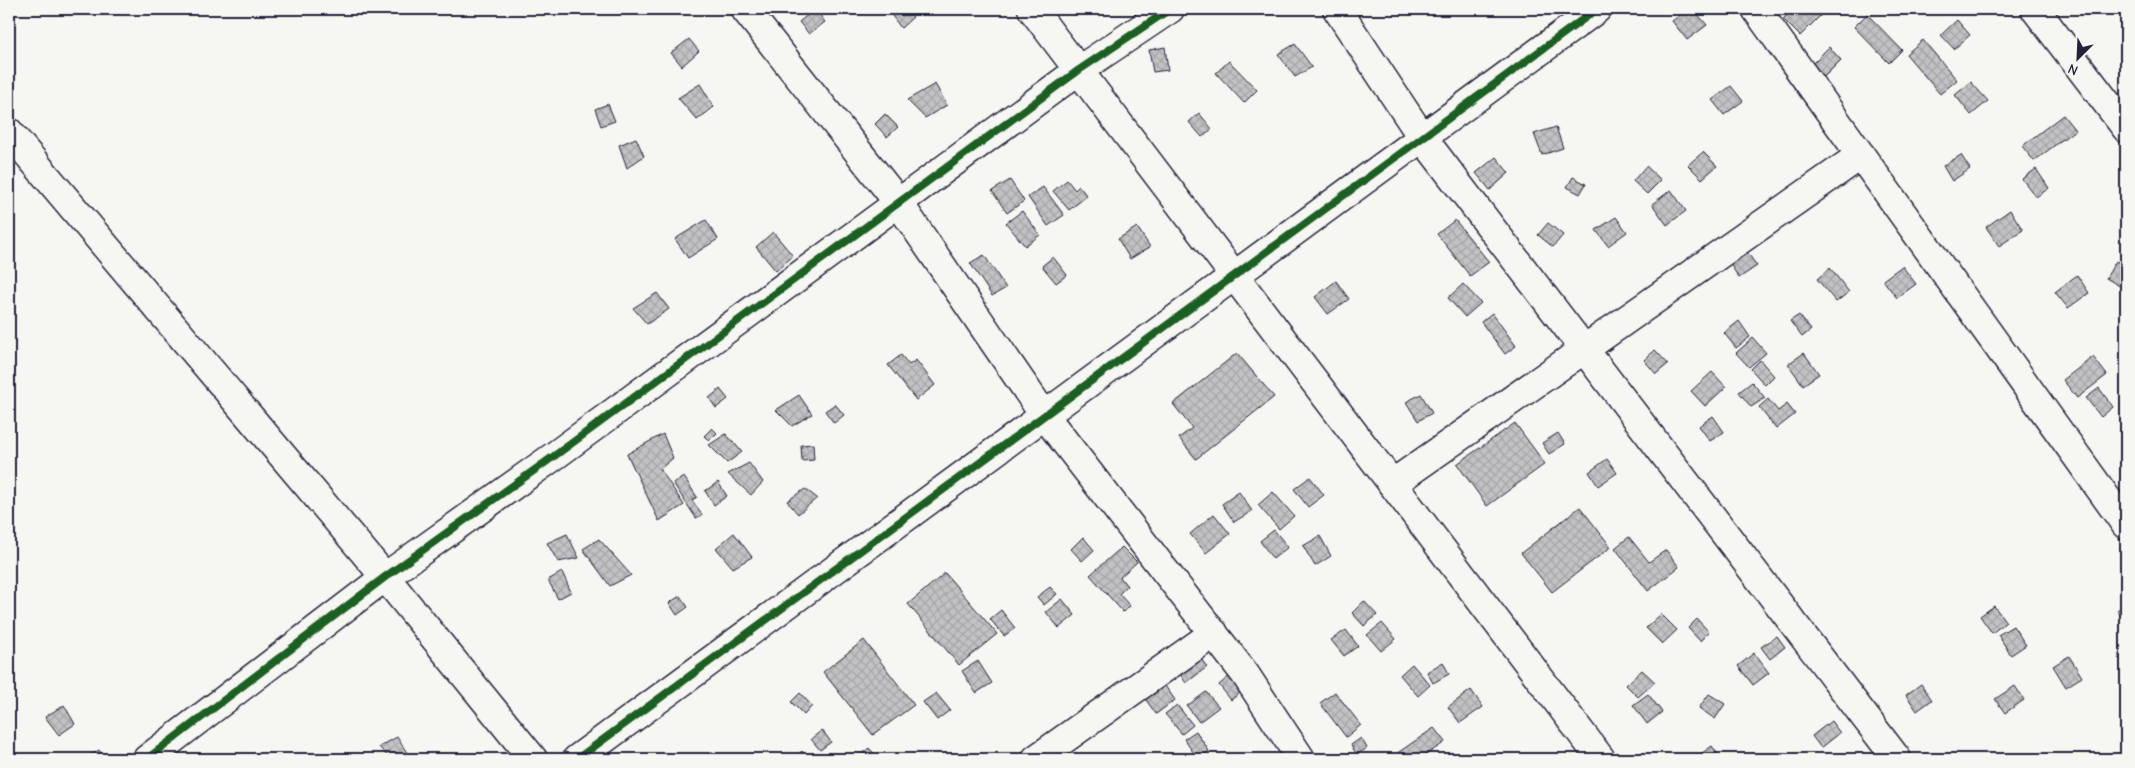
<svg xmlns="http://www.w3.org/2000/svg" width="2135" height="768" viewBox="0 0 2135 768" font-family="'Comic Neue',sans-serif">
  <style>
    .building { fill: url(#building-cross-hatch); stroke: #22223b }
    .lines { fill: none; stroke-linecap: round; stroke-linejoin: round }
    .street-casing { stroke: #22223b; stroke-width: 31 }
    .street { stroke: #f6f6f2; stroke-width: 28 }
    .cycleway-casing { stroke: #f6f6f2; stroke-width: 11 }
    .cycleway { stroke: #1b5e20; stroke-width: 8 }
  </style>
  <defs>
    <pattern id="building-cross-hatch" width="8" height="8" patternUnits="userSpaceOnUse" patternTransform="scale(1.25)"><rect width="8" height="8" fill="#c2c2c4"/><path d="M0 0l8 8M0 8l8-8" fill="none" stroke="#a6a6a9"/></pattern>
  </defs>
  <rect width="100%" height="100%" fill="#f6f6f2"/>
  <filter id="ink" filterUnits="userSpaceOnUse"><feTurbulence type="fractalNoise" baseFrequency=".02" numOctaves="2"/><feDisplacementMap in="SourceGraphic" scale="10" xChannelSelector="R" yChannelSelector="G"/><feConvolveMatrix kernelMatrix="1 2 1 2 8 2 1 2 1" color-interpolation-filters="sRGB"/></filter>
  <g filter="url(#ink)">
    <path class="building" d="M815 9 825 22 809 34 799 22Z
      M887 9H905L913 17 901 28Z
      M1689 9H1693L1707 25 1687 40 1672 21Z
      M1766 9H1787L1775 19Z
      M1793 9H1821L1824 12 1800 36 1783 19Z
      M1867 14 1902 50 1889 63 1854 27Z
      M1957 20 1970 35 1954 49 1941 35Z
      M689 39 699 51 682 66 671 53Z
      M1923 40 1957 80 1940 94 1906 54Z
      M1295 44 1312 67 1295 77 1278 54Z
      M1165 47 1168 70 1153 72 1149 50Z
      M1829 47 1841 60 1824 77 1812 64Z
      M1229 61 1257 90 1244 103 1216 73Z
      M1971 82 1988 101 1971 115 1955 95Z
      M700 84 714 107 697 120 678 98Z
      M935 84 947 105 925 118 907 100Z
      M1731 86 1743 101 1724 115 1712 100Z
      M608 104 615 121 601 126 595 109Z
      M1199 113 1212 129 1202 137 1189 122Z
      M885 114 898 127 887 137 875 124Z
      M2063 115 2075 130 2034 161 2022 146Z
      M1556 127 1563 148 1542 155 1534 134Z
      M636 138 644 156 627 168 619 145Z
      M1703 152 1717 166 1702 179 1688 165Z
      M1961 155 1970 169 1952 181 1943 166Z
      M1496 157 1509 173 1490 190 1476 173Z
      M1646 166 1661 180 1647 194 1633 181Z
      M2036 169 2049 188 2036 197 2022 179Z
      M1573 177 1586 184 1580 194 1567 187Z
      M1010 180 1024 201 1007 213 992 191Z
      M1067 180 1075 190 1079 186 1087 196 1069 210 1053 191Z
      M1043 187 1064 215 1048 226 1028 197Z
      M1671 190 1686 211 1667 225 1652 204Z
      M2126 203V218L2119 209Z
      M2010 210 2023 230 1999 246 1986 227Z
      M1022 211 1040 235 1025 246 1006 223Z
      M1616 217 1627 232 1608 246 1596 230Z
      M706 220 718 239 688 258 675 239Z
      M1455 220 1489 262 1470 276 1437 234Z
      M1548 223 1563 235 1553 247 1538 235Z
      M1137 227 1150 247 1130 259 1118 239Z
      M773 232 793 256 776 271 756 247Z
      M1744 248 1757 266 1739 278 1727 259Z
      M984 255 1006 288 992 296 970 263Z
      M1053 257 1067 275 1056 283 1042 266Z
      M2116 261 2126 266V282L2123 288 2106 278Z
      M1902 266 1916 284 1897 298 1883 280Z
      M1830 268 1849 292 1836 302 1817 279Z
      M2077 275 2089 293 2068 308 2055 292Z
      M1336 281 1349 299 1328 314 1315 297Z
      M1463 284 1481 303 1465 317 1448 298Z
      M657 293 669 309 647 324 633 308Z
      M1492 313 1516 346 1505 354 1481 322Z
      M1799 315 1811 330 1802 337 1790 321Z
      M1739 321 1750 337 1736 348 1724 333Z
      M1753 338 1766 353 1749 367 1736 353Z
      M1655 350 1668 364 1656 374 1644 360Z
      M1237 353 1274 397 1196 459 1179 438 1192 428 1173 404Z
      M1804 353 1819 374 1803 385 1788 364Z
      M901 355 909 365 916 360 935 385 916 400 888 365Z
      M2093 357 2107 375 2077 398 2063 380Z
      M1760 360 1774 376 1765 385 1751 369Z
      M1712 372 1726 387 1705 406 1691 391Z
      M1752 382 1765 398 1751 407 1739 392Z
      M2099 388 2113 407 2101 417 2086 398Z
      M720 389 728 399 716 408 709 398Z
      M1421 394 1432 413 1418 421 1406 402Z
      M799 395 812 414 792 426 776 410Z
      M1768 399 1778 411 1787 404 1795 414 1776 429 1759 407Z
      M835 404 844 415 834 423 825 411Z
      M1713 416 1724 432 1710 441 1699 426Z
      M1515 423 1545 464 1487 506 1457 464Z
      M712 428 717 433 709 441 704 436Z
      M1558 433 1565 444 1549 454 1542 443Z
      M663 434 673 458 660 469 684 505 659 521 627 454Z
      M726 434 742 452 727 463 709 445Z
      M813 444 814 460 802 461 801 445Z
      M1607 459 1617 473 1598 486 1589 472Z
      M749 463 763 482 751 495 728 474Z
      M684 477 697 497 692 500 702 515 696 518 673 483Z
      M1310 477 1324 495 1308 507 1294 489Z
      M718 482 727 496 714 505 705 491Z
      M805 489 817 498 798 514 787 501Z
      M1239 492 1252 511 1234 522 1222 504Z
      M1273 492 1294 516 1279 529 1258 505Z
      M1580 507 1611 547 1552 592 1521 553Z
      M1214 514 1230 534 1206 553 1190 534Z
      M1274 530 1288 547 1273 559 1260 541Z
      M734 533 752 557 733 568 716 548Z
      M567 534 579 558 558 562 547 543Z
      M1320 536 1331 556 1315 566 1303 546Z
      M1083 537 1094 550 1082 561 1071 549Z
      M1629 537 1649 562 1666 550 1679 567 1648 591 1615 548Z
      M599 539 631 575 610 586 583 549Z
      M1122 547 1137 562 1120 577 1127 586 1119 594 1130 606 1123 612 1090 575Z
      M562 572 571 592 558 599 548 580Z
      M945 573 997 634 959 665 908 604Z
      M1050 587 1057 594 1044 605 1037 597Z
      M680 596 688 607 677 615 669 603Z
      M1062 599 1075 615 1059 628 1046 612Z
      M1364 601 1377 615 1364 626 1352 613Z
      M2126 604V624L2117 610Z
      M1994 606 2006 622 1992 633 1980 616Z
      M1001 610 1015 628 1004 636 990 619Z
      M1661 614 1677 630 1662 644 1646 628Z
      M1697 619 1709 632 1700 641 1688 628Z
      M1382 623 1396 639 1381 651 1367 635Z
      M2013 626 2026 645 2011 655 1998 635Z
      M1346 630 1358 646 1344 656 1331 640Z
      M1777 636 1785 647 1770 659 1761 647Z
      M864 640 914 705 873 735 823 672Z
      M1754 653 1769 673 1753 685 1738 666Z
      M1199 656 1207 667 1186 683 1178 671Z
      M2069 656 2082 677 2066 687 2053 666Z
      M978 661 992 683 976 693 962 671Z
      M1443 662 1449 674 1433 683 1427 672Z
      M1412 664 1430 685 1418 696 1400 675Z
      M1642 670 1655 682 1638 697 1626 685Z
      M1231 675 1244 690 1231 700 1219 685Z
      M1163 683 1175 700 1156 714 1144 697Z
      M1921 684 1932 700 1917 711 1906 695Z
      M2015 686 2024 700 2005 713 1995 699Z
      M1471 690 1483 707 1460 723 1448 707Z
      M1206 692 1219 707 1199 722 1187 706Z
      M1335 692 1361 725 1346 737 1320 703Z
      M800 693 812 706 804 715 791 702Z
      M936 693 950 710 937 720 923 702Z
      M1648 694 1662 712 1647 724 1633 705Z
      M1709 694 1725 704 1715 719 1699 708Z
      M64 705 75 724 59 735 45 717Z
      M1177 705 1193 725 1182 734 1165 714Z
      M1831 721 1840 733 1821 748 1812 736Z
      M1434 728 1445 742 1420 759H1399L1396 754Z
      M822 730 831 742 820 750 811 739Z
      M1196 731 1209 751 1198 759 1184 739Z
      M397 737 411 759H390L379 747Z
      M1361 738 1367 748 1357 755 1351 745Z
      M1712 746 1721 759H1701L1698 756Z
      M869 748 879 759H855Z
      M99 750 105 759H84Z
      M802 751 810 759H793Z
      M357 754 361 759H351Z"/>
    <g class="lines">
      <defs>
        <path id="street" d="M745 9 898 202 1044 415 1245 674 1301 759
          M1032 9 1601 759
          M1337 9 1422 137 1897 759
          M1756 9 2126 525
          M2035 9 2126 128
          M9 132 385 577 533 759
          M1392 484 1861 155
          M147 759 385 577 557 454 1079 70 1170 9
          M577 759 1597 9
          M1036 759 1214 633"/>
      </defs>
      <use href="#street" class="street-casing"/>
      <use href="#street" class="street"/>
      <defs>
        <path id="cycleway" d="M147 759 385 577 557 454 1079 70 1170 9
          M577 759 1597 9"/>
      </defs>
      <use href="#cycleway" class="cycleway-casing"/>
      <use href="#cycleway" class="cycleway"/>
    </g>
  </g>
  <rect width="2135" height="768" fill="none" stroke="#f6f6f2" stroke-width="30"/>
  <rect x="15" y="15" width="2105" height="738" fill="none" stroke="#22223b" stroke-width="2" filter="url(#ink)"/>
  <g transform="translate(2078 58) rotate(204)" stroke="#f6f6f2" stroke-width="4" paint-order="stroke">
  <path d="M0-4L9 19L0 12L-9 19Z" fill="#22223b"/>
  <text y="-8" font-size="14" font-weight="bold" text-anchor="middle" fill="#22223b">N</text>
  </g>
</svg>
